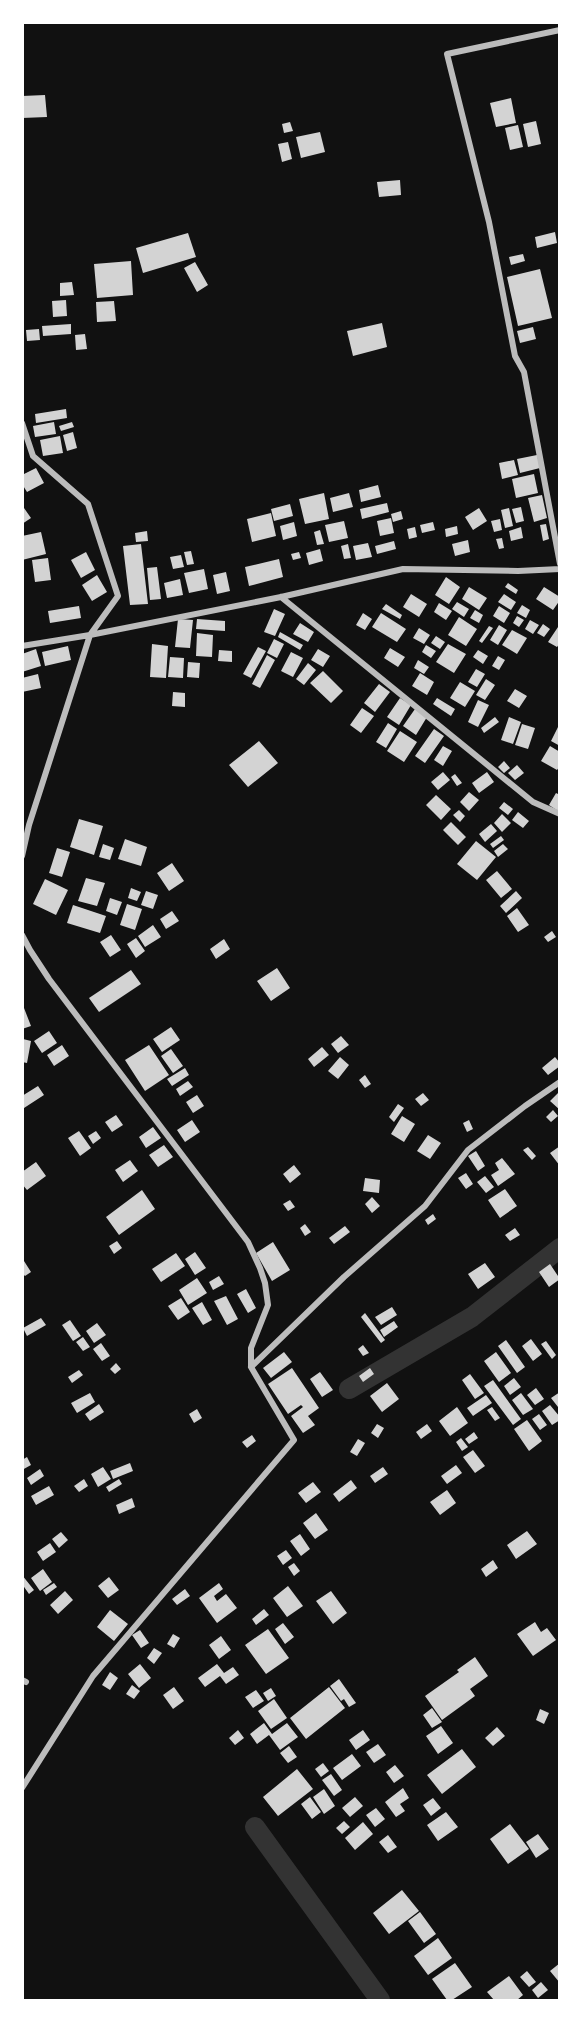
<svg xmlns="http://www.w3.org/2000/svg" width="582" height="2023" viewBox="0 0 582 2023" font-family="'Work Sans',sans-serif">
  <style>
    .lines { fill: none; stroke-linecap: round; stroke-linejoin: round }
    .canal { stroke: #333; stroke-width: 20 }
    .building { fill: #d3d3d3 }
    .minor { stroke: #bcbcbc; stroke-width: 6 }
  </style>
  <rect width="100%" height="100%" fill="#111"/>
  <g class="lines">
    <path class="canal" d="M349 1389 472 1317 560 1248
      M255 1827 380 2000"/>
  </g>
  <path class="building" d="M45 95 47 117 22 118V96Z
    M511 98 516 123 496 127 490 103Z
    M536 121 541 144 528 147 523 124Z
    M290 122 293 131 284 133 282 124Z
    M518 125 523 147 510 150 505 128Z
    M320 132 325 152 301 158 296 137Z
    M288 142 292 159 282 162 278 144Z
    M400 180 401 195 379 197 377 182Z
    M555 232 557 243 537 248 535 237Z
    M188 233 196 257 143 273 136 248Z
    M523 254 525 261 511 265 509 257Z
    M131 261 133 295 97 298 94 264Z
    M195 262 208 285 197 292 184 268Z
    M540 269 552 318 518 326 507 277Z
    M72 282 74 295 60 296V283Z
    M66 300 67 316 53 317 52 301Z
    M114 301 116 321 97 322 96 302Z
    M382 323 387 347 353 356 347 331Z
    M71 324V334L43 336 42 326Z
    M533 327 536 339 520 343 517 331Z
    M39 329 40 340 27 341 26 330Z
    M85 334 87 349 76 350 75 335Z
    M66 409 67 418 36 423 35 414Z
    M54 422 56 434 35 437 33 426Z
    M72 422 74 427 61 431 59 426Z
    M73 432 77 448 67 451 63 435Z
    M60 436 63 453 43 456 40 440Z
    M537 455 540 468 520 473 517 459Z
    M514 460 518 475 502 479 499 463Z
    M36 468 44 483 27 492 22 484V475Z
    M534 474 538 493 516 498 512 479Z
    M378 485 381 497 361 502 359 490Z
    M324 493 329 519 305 524 299 499Z
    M349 493 353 507 333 512 330 498Z
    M542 495 547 518 534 522 528 498Z
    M387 503 389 512 362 519 360 509Z
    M290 504 293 516 274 521 271 509Z
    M521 507 524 521 516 523 512 509Z
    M24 508 31 518 22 524V509Z
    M479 508 487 521 473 530 465 517Z
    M509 508 513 526 505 528 501 510Z
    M401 511 403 519 393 522 391 514Z
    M271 513 276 536 252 542 247 519Z
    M391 518 394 533 380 536 377 521Z
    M500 519 502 530 494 532 491 521Z
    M344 521 348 538 329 542 325 525Z
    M294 522 297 536 283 540 280 526Z
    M433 522 435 530 422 533 420 525Z
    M546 524 549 539 543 541 540 525Z
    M457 526 458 534 446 537 445 529Z
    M415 527 417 537 409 539 407 529Z
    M521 527 523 538 511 541 509 531Z
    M320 530 324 544 317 545 314 532Z
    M147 531 148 541 136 542 135 533Z
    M41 532 46 554 22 560V536Z
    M502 538 504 548 499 549 496 539Z
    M468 540 470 552 455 556 452 544Z
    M394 541 396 549 377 554 375 546Z
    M368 543 372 557 356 560 353 546Z
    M141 544 148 604 130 605 123 546Z
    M348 544 351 558 344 559 341 546Z
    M320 549 323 561 309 565 306 553Z
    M191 551 194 564 187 565 184 552Z
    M86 552 95 570 81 578 71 560Z
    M299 552 301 558 293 560 291 554Z
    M181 555 184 567 173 569 170 557Z
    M48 558 51 580 35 582 32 560Z
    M279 559 283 577 249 586 245 567Z
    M157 567 161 599 150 600 147 568Z
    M204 569 208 589 189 593 184 573Z
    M226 572 230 591 217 594 213 575Z
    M97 575 107 592 92 601 82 585Z
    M446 577 460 587 449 604 435 595Z
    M180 579 183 595 167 598 164 583Z
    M508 583 518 590 516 594 505 587Z
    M469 587 487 598 479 610 462 599Z
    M544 587 560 597V600L553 610 536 599Z
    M411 594 427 604 419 617 403 607Z
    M504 594 516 602 511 610 498 602Z
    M457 602 469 609 464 617 452 609Z
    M439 603 452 611 446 620 434 612Z
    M386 604 402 615 400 619 382 609Z
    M522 605 530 610 526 618 517 613Z
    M79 606 81 618 50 623 48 611Z
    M499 606 510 613 504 623 493 616Z
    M274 609 285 614 275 636 264 632Z
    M475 610 483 615 479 623 470 618Z
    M363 613 372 619 365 630 356 625Z
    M381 613 406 629 397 642 372 627Z
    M517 616 524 620 519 627 513 623Z
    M459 617 477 629 466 646 448 635Z
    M178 619 193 620 190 648 175 647Z
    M197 619 225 621V631L196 629Z
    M530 620 539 625 533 634 525 629Z
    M300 623 314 632 308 642 293 634Z
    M543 624 550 629 544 637 537 633Z
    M560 624V643L557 647 548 642Z
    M499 625 507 630 498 645 490 640Z
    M489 626 493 628 482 643 479 641Z
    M419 628 430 635 424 644 413 638Z
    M512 630 527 638 517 654 502 645Z
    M280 632 303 645 300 650 278 637Z
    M197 633 213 635 212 657 196 656Z
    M436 636 445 642 440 649 431 643Z
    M274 639 284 644 277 658 267 653Z
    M152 644 168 646 166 678 150 677Z
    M448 644 466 654 454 673 436 662Z
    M426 645 436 651 431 658 422 652Z
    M68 646 71 660 45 666 42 652Z
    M258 647 266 651 251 678 243 674Z
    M390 648 405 657 398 667 384 658Z
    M36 649 41 666 22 672V654Z
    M318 649 330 656 323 667 311 660Z
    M219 650 232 651V662L218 661Z
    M478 650 488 656 483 664 473 657Z
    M291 652 303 658 293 677 281 671Z
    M267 655 275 660 260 688 252 684Z
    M498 656 505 660 499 670 492 666Z
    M170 657 184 658 183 678 168 677Z
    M418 660 429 667 424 674 414 668Z
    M188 662 200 663 199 678 187 677Z
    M308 663 316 670 304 685 296 679Z
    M476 669 485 674 477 687 468 682Z
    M323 671 343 691 331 703 310 683Z
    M420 673 434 682 427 695 412 686Z
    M38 674 41 688 22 692V678Z
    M486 679 495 685 485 700 476 695Z
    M460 682 475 691 465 707 450 698Z
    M379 684 390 692 375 712 364 703Z
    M515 689 527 696 519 708 507 701Z
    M173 692 185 693V707L172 706Z
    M400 698 411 705 399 725 387 717Z
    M437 698 455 709 451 716 433 704Z
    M478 700 489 705 478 727 468 722Z
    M362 708 374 716 361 733 350 725Z
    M415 709 427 717 416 735 403 726Z
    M495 717 499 722 484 733 481 728Z
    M509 717 521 722 513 744 501 740Z
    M388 723 397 729 386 748 376 742Z
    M522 724 535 728 528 749 515 745Z
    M558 727 560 728V746L551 741Z
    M434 729 444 736 425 763 415 756Z
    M400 731 417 742 404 762 387 751Z
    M259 741 278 763 248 787 229 765Z
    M443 746 452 751 443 766 434 760Z
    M550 746 560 752V766L557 770 541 761Z
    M504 761 510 768 504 773 498 767Z
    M517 765 524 773 515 780 508 773Z
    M443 772 450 780 438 790 431 782Z
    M487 772 494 782 479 793 472 783Z
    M455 774 462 783 457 786 451 777Z
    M469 792 479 800 469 811 460 802Z
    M556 793 560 795V808L558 811 549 805Z
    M436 795 451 809 441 820 426 805Z
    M504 802 513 809 508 815 499 808Z
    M459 810 465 816 460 822 453 815Z
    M518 812 529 821 523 828 512 820Z
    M502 814 511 823 502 832 494 823Z
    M79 819 103 826 94 855 70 847Z
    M451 822 466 837 458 845 443 830Z
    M491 824 497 831 485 842 479 834Z
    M501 836 504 840 493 848 490 844Z
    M125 839 147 847 141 866 118 859Z
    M476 841 496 857 477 880 457 864Z
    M103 844 114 848 110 860 99 857Z
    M503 844 508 849 498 857 494 851Z
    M57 848 70 852 62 877 49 873Z
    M172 863 184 881 169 891 157 873Z
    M497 871 512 889 501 898 486 880Z
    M86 878 105 883 97 906 78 901Z
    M45 879 68 890 56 915 33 904Z
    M131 888 141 892 137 901 128 898Z
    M146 891 158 895 153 909 141 905Z
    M516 891 522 898 506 913 500 906Z
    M110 898 122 902 117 915 106 911Z
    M127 904 142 909 135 930 120 925Z
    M73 905 106 916 100 933 67 923Z
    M517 908 529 925 518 932 507 916Z
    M172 911 179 921 166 929 160 919Z
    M153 925 161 937 145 947 138 936Z
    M552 931 556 937 548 942 544 937Z
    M111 935 121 950 110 957 100 942Z
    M136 938 145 951 136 958 127 944Z
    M224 939 230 949 216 959 210 949Z
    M277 968 290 988 271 1001 257 981Z
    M131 970 141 984 99 1012 89 998Z
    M24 1008 31 1026 22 1029V1009Z
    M171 1027 180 1040 162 1052 153 1039Z
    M49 1031 57 1043 42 1053 34 1041Z
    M341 1036 349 1045 338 1053 331 1044Z
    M23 1039 31 1041 27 1063 22 1062Z
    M62 1045 69 1056 54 1066 47 1055Z
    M149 1045 169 1075 145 1091 125 1060Z
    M322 1047 329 1055 314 1067 308 1059Z
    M171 1049 183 1066 173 1073 161 1056Z
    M340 1057 349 1065 338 1079 328 1071Z
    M555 1057 560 1063V1066L548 1075 542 1068Z
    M185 1068 189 1075 172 1086 167 1079Z
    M365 1075 371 1084 365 1088 359 1080Z
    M188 1081 193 1087 180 1096 176 1089Z
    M38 1086 44 1095 24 1108 22 1096Z
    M560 1091V1110L550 1101Z
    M423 1093 429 1100 421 1106 415 1099Z
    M197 1095 204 1106 193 1113 186 1102Z
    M398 1104 404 1108 394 1122 389 1117Z
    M553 1110 558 1116 551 1122 546 1117Z
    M116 1115 123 1125 112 1132 105 1122Z
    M402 1116 415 1124 404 1142 391 1134Z
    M192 1120 200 1132 185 1142 177 1130Z
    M469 1120 473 1129 467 1132 463 1123Z
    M153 1127 161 1138 146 1148 139 1137Z
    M79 1131 91 1148 80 1156 68 1138Z
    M96 1131 101 1138 93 1144 88 1136Z
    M428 1135 441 1143 430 1159 417 1151Z
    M164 1145 173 1157 158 1167 149 1155Z
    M560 1146V1166L550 1153Z
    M528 1147 536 1156 532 1160 523 1150Z
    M476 1151 485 1166 478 1171 468 1156Z
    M502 1158 515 1174 498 1186 491 1175 499 1170 495 1163Z
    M130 1160 138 1171 123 1182 115 1170Z
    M36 1162 46 1176 27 1190 22 1184V1172Z
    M294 1165 301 1174 290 1183 283 1174Z
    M466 1173 473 1184 466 1189 458 1178Z
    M485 1176 494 1187 486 1193 477 1182Z
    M365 1178 380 1180 379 1193 363 1191Z
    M505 1189 517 1206 500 1218 488 1200Z
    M142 1190 155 1209 119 1235 106 1217Z
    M372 1197 380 1206 372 1213 365 1204Z
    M290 1200 295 1207 288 1211 283 1204Z
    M433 1214 436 1219 428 1225 425 1220Z
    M305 1224 311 1232 305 1236 300 1228Z
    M345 1226 350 1232 334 1244 329 1238Z
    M515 1228 520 1235 510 1241 505 1235Z
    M117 1241 122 1248 114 1254 109 1246Z
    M273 1242 290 1270 272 1281 256 1253Z
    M195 1252 206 1268 195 1275 185 1259Z
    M176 1253 185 1266 161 1282 152 1269Z
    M24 1261 31 1272 25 1276 22 1273V1262Z
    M485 1263 495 1277 478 1289 468 1274Z
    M550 1264 560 1279 549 1287 539 1272Z
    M219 1276 224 1284 213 1290 209 1282Z
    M197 1278 207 1293 188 1305 179 1290Z
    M246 1289 256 1308 248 1313 237 1294Z
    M226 1296 238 1319 227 1325 214 1301Z
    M181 1298 190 1312 178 1320 168 1306Z
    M202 1302 212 1320 203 1325 192 1308Z
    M392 1307 397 1315 381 1325 375 1317Z
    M365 1313 385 1340 381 1343 361 1317Z
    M41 1318 46 1325 27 1336 23 1328Z
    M70 1320 81 1336 73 1341 62 1325Z
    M394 1321 398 1327 384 1337 380 1330Z
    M97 1323 106 1335 94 1343 86 1331Z
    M83 1337 90 1347 83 1351 76 1342Z
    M531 1339 542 1354 533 1361 522 1346Z
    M506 1340 525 1367 517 1373 498 1346Z
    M546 1341 556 1355 552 1359 541 1344Z
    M101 1343 110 1356 102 1361 93 1349Z
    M363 1345 369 1353 363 1356 358 1349Z
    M284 1352 292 1362 271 1378 263 1368Z
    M496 1352 511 1373 499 1382 484 1361Z
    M116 1363 121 1369 115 1374 110 1369Z
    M292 1368 319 1408 308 1416 315 1425 303 1433 291 1416 303 1407 301 1405 288 1414 268 1384Z
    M370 1368 374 1374 363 1382 359 1376Z
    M79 1370 83 1375 72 1383 68 1377Z
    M320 1372 333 1390 322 1397 310 1379Z
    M470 1374 484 1393 475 1399 462 1380Z
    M514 1378 521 1387 510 1395 504 1386Z
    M493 1380 521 1419 513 1425 484 1386Z
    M387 1383 399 1399 382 1412 370 1396Z
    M536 1388 544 1399 535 1405 527 1395Z
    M560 1392V1406L558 1407 551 1398Z
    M90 1393 95 1402 77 1413 71 1403Z
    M521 1393 533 1409 523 1415 512 1400Z
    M486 1395 492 1403 473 1416 467 1408Z
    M99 1404 104 1412 90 1421 85 1414Z
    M550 1405 560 1417V1420L552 1425 542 1411Z
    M457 1407 468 1423 450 1436 439 1421Z
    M492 1407 500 1418 495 1421 487 1410Z
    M197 1409 202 1418 194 1423 189 1414Z
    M539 1414 547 1425 540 1430 532 1419Z
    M527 1420 542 1441 529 1451 514 1429Z
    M377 1424 384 1428 378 1438 371 1433Z
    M427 1424 432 1431 421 1439 416 1432Z
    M474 1432 478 1438 469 1444 465 1439Z
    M252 1435 256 1441 247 1448 242 1442Z
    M461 1438 468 1447 462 1451 456 1442Z
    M358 1439 365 1443 357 1456 350 1452Z
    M473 1450 485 1466 475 1473 463 1457Z
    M27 1457 31 1465 22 1470V1460Z
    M130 1463 133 1471 113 1479 110 1471Z
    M456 1465 462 1473 447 1484 441 1476Z
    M103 1467 111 1479 98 1487 91 1474Z
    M383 1467 388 1474 375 1483 370 1476Z
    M40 1469 44 1476 31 1485 27 1478Z
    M84 1479 88 1486 79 1492 74 1486Z
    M119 1479 122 1484 109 1492 106 1487Z
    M351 1480 357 1488 339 1502 333 1494Z
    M313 1482 321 1492 306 1503 298 1493Z
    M49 1486 54 1495 36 1505 31 1496Z
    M447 1490 456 1503 440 1515 430 1502Z
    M132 1498 135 1507 119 1514 116 1505Z
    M316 1513 328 1530 315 1539 303 1523Z
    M527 1531 537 1544 516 1559 507 1545Z
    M61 1532 68 1540 59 1548 52 1539Z
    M300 1534 310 1549 301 1556 290 1541Z
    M50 1543 56 1552 43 1561 37 1552Z
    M286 1550 292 1558 283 1565 277 1556Z
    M493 1560 498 1568 486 1577 481 1569Z
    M294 1563 300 1571 294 1576 288 1567Z
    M43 1569 52 1582 40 1591 31 1578Z
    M22 1575 34 1590 29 1594 22 1584Z
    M109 1577 119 1590 108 1598 98 1586Z
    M54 1583 57 1587 46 1595 43 1590Z
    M219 1583 223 1589 214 1596 217 1601 226 1594 237 1608 217 1623 199 1598Z
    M288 1586 303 1606 287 1617 273 1598Z
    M185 1589 190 1596 177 1605 172 1599Z
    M65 1591 73 1600 58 1614 50 1605Z
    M331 1591 347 1613 333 1624 316 1601Z
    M264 1609 269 1615 256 1625 252 1619Z
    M110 1610 128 1624 114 1641 97 1627Z
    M535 1622 541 1632 547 1628 556 1640 533 1656 517 1634Z
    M283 1623 294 1637 285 1644 275 1629Z
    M268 1629 289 1658 266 1674 245 1645Z
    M140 1630 149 1643 141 1648 132 1635Z
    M173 1634 180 1638 174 1648 167 1644Z
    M221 1636 231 1650 219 1659 209 1645Z
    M154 1648 162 1653 154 1664 147 1658Z
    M475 1657 488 1676 470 1689 475 1696 442 1720 425 1696 459 1672 457 1670Z
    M140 1664 151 1678 139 1688 128 1674Z
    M217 1664 224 1673 233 1667 239 1675 226 1684 220 1676 205 1687 198 1678Z
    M110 1672 118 1678 110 1690 102 1685Z
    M339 1679 356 1703 349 1707 344 1699 341 1701 330 1686Z
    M132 1685 140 1691 134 1699 126 1694Z
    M174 1687 184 1701 173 1709 163 1695Z
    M329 1687 345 1708 306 1739 290 1718Z
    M271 1688 276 1696 268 1701 263 1693Z
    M256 1690 264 1701 253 1708 245 1697Z
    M274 1699 287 1718 271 1729 258 1711Z
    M432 1708 442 1722 432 1728 423 1715Z
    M540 1709 549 1713 544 1724 536 1720Z
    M264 1723 272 1734 287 1723 298 1737 280 1750 269 1735 257 1744 250 1734Z
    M441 1726 453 1743 438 1754 426 1736Z
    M497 1727 505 1736 493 1746 485 1738Z
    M238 1730 244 1738 235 1745 229 1738Z
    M363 1730 370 1740 356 1750 349 1740Z
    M378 1744 386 1755 374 1763 366 1752Z
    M289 1746 297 1757 288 1763 280 1753Z
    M462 1749 476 1767 442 1794 427 1775Z
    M352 1754 361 1766 342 1780 333 1768Z
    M323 1763 329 1771 321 1777 315 1769Z
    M395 1765 404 1776 394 1783 386 1772Z
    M297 1769 313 1789 278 1816 263 1797Z
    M331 1774 342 1790 334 1796 322 1780Z
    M403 1788 409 1798 400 1804 405 1811 396 1817 385 1802Z
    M324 1789 335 1806 324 1814 313 1797Z
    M310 1797 321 1812 312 1819 301 1804Z
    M355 1797 363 1806 350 1817 342 1808Z
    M433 1798 441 1808 431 1816 423 1805Z
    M376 1808 385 1819 375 1827 366 1815Z
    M446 1812 458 1827 438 1841 427 1825Z
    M344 1821 350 1827 342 1834 336 1828Z
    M363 1822 373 1834 355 1850 345 1838Z
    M510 1824 529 1849 508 1864 490 1839Z
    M538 1834 549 1849 536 1858 526 1842Z
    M388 1835 397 1847 388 1853 379 1842Z
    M402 1890 419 1911 389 1934 373 1913Z
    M420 1912 436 1934 424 1943 408 1921Z
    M438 1938 452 1958 428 1975 414 1956Z
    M455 1963 472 1987 452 2000H447L432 1979Z
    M560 1963V1983L550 1971Z
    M527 1971 536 1982 529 1987 520 1977Z
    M509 1976 523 1995 517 2000H494L487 1992Z
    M541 1982 548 1990 538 1998 532 1990Z"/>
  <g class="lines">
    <path class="minor" d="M560 30 447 54 489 222 515 356 524 372 560 564
      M22 423 33 456 88 504 118 596 90 635 29 825 22 856
      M281 597 533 802 560 814
      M22 646 90 635 281 597 403 569 518 571 560 569
      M22 935 30 950 49 979 248 1242 260 1268 265 1283 268 1305 251 1348V1367L294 1440 93 1676 22 1788
      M251 1367 344 1277 425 1206 468 1150 525 1106 560 1082
      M22 1680 26 1682"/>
  </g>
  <rect width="582" height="2023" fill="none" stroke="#ffffff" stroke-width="48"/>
</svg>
